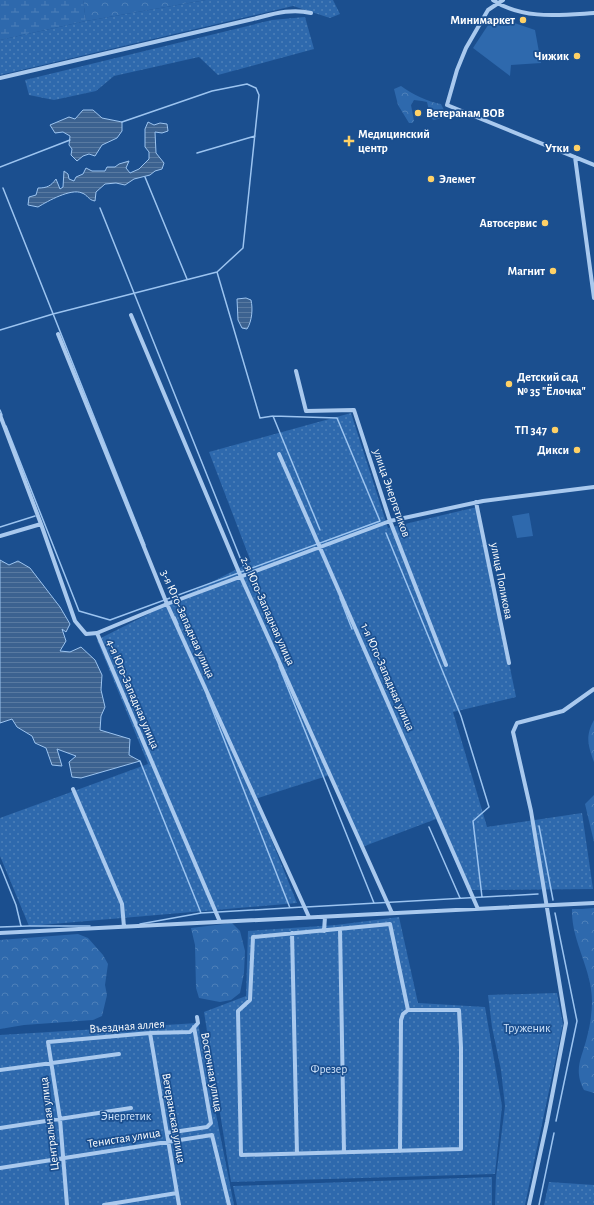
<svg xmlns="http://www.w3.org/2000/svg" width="594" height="1205" viewBox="0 0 594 1205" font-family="'Alegreya Sans',sans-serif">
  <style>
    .green { fill: #2e69ad }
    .forest { fill: url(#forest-crowns) }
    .wetland { fill: url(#wetland-marsh) }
    .garden { fill: url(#garden-dots) }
    .water { fill: url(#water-rules); stroke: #9cc4f0 }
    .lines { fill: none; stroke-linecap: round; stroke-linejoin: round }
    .stream { stroke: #9cc4f0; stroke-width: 1.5 }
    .street { stroke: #a9c9ee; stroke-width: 4 }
    .poi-dot { fill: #ffd166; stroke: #1b4f8f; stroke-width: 1.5 }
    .labels { text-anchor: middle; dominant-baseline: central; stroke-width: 3.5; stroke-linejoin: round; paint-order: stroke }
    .poi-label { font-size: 12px; font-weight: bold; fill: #fff; stroke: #1b4f8f; text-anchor: end }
    .street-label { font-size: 12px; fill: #fff; stroke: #1b4f8f }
    .park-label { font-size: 12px; fill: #cfe3fa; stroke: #1b4f8f }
  </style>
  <defs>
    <pattern id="forest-crowns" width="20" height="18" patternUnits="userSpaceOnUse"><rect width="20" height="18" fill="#2e69ad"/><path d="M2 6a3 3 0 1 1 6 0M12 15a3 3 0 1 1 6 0" fill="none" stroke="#4d80b9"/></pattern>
    <pattern id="wetland-marsh" width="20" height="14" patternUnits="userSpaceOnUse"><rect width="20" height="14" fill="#2e69ad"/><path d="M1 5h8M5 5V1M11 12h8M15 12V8" fill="none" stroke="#4d80b9"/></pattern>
    <pattern id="garden-dots" width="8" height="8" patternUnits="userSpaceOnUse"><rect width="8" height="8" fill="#2e69ad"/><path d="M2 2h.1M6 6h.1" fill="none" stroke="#4d80b9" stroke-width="1.8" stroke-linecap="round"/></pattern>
    <pattern id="water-rules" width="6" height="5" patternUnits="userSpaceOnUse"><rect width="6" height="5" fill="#3c6290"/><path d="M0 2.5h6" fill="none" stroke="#597aa1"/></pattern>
  </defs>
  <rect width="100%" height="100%" fill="#1b4f8f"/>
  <path class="green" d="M494 16 535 30 541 63 511 65 510 76 473 48Z
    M529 513 533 536 517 538 512 516Z"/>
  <path class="forest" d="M83 0H206L86 21Z
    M401 86C412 94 428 102 441 104L446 114 445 117 438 119 433 120 430 115 427 102 422 101 414 100 411 105 414 121 412 123H409L398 105 394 89Z
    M594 720V762C588 746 585 736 594 720Z
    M594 795V852V842L585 804Z
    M594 908V1093L584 1090C573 1069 582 1058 587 1037 590 1026 592 1013 592 1001 592 969 571 941 572 909H582Z
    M232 923 240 931 245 951 244 973 240 993 231 1000 220 1002 199 998 196 988 195 945 191 928Z
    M78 934 88 938 103 955 108 964 105 985 107 995 102 1016 93 1020 24 1025 0 1029V940Z"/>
  <path class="wetland" d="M0 0H83L86 21 0 40Z"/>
  <path class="garden" d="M206 0H333L340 14 330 18 293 6 0 75V40L86 21Z
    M305 17 314 49 218 75 199 57 114 76 96 91 54 100 29 95 25 80 272 20Z
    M351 413 388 528 477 507 516 697 453 712 487 827 582 813 593 889 468 890 436 819 362 847 330 775 255 799 297 903 29 926 0 856V818L148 764 97 640 251 562 209 452Z
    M399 917 418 1003 485 1007 502 1106 495 1174 231 1182 204 1012 246 996 248 931 336 925Z
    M557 993 563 1024 525 1205H495L496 1177 505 1106 501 1070 492 1027 488 995Z
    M198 1023 234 1205H0V1035Z
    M492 1177V1205H237L233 1186Z
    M549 1182 594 1185V1205H544Z"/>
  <path class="water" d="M83 110H93L102 118 122 122V131L117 138 102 145 95 156 89 154 83 156 77 161 71 155 72 149 69 145 70 136 63 132 55 133 50 125 69 117 75 119Z
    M148 122 154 125 160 123 167 124 168 131 162 133 155 132 156 153 164 163 162 169 155 171 150 175 134 179 125 185 116 183 105 184 96 192 95 201C88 200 88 195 82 193 71 188 48 201 38 207L28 205 29 197 36 195 38 188C47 188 51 186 56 179L60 189 63 187 64 171 68 174 69 179 74 181 76 177 83 174 86 168 92 171H105L107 167H115L119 164 129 161 126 168 130 173 139 169 149 159V152L145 147V129Z
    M246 298 251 300C253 309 252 321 247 329L242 328 238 320 237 299Z
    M0 560 9 565 18 561 30 568 60 607 70 624 66 632 62 629 66 641 60 651 70 652 81 647 95 660 102 675 101 690 105 707 101 716 100 730 130 739 129 755 140 761 81 778 72 777 69 762 76 756 57 749 62 766 52 765 46 748 35 743 32 736 17 727 12 719 0 723Z"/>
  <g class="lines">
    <path class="stream" d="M197 153 255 136
      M0 167 70 140
      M145 177 187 279
      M3 188 145 545
      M100 208 245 570
      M0 330 53 314 217 272 243 248 259 95 256 88 247 84 212 91 122 122
      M0 410 2 415
      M273 416 320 530
      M6 426 79 611 110 620 380 521 337 418 273 416 260 418 217 272
      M0 527 35 516
      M386 533 461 716 489 807 473 821 482 897
      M340 598 352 629
      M175 617 178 624
      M279 666 374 903
      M207 696 290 908
      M140 761 201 913
      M539 826 553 900
      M429 827 460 898
      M0 865 16 905 21 926
      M306 907 538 894
      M555 913 577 1021 556 1121
      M140 924 201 913 303 907
      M0 927 29 926H90
      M539 1205 554 1133"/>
    <path class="street" d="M493 0C522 20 561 15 594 13
      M503 0 488 10 466 48 457 70 447 105 594 165
      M0 78 253 19C273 14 291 8 311 13
      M575 157 594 298
      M131 315 241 577 392 913
      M58 334 167 604 309 917
      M296 371 306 411 354 410 390 521 446 665
      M0 415 41 524 75 621 86 634 97 633 220 922
      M279 454 478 909
      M476 502 509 663
      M0 536 41 524
      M97 633 167 604 390 521 483 501 594 487
      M73 789 122 904 124 927
      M340 929 344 1152
      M324 931 325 917
      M0 933 594 903
      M292 933 297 1154
      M150 1033 179 1205
      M0 1070 119 1054
      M0 1128 131 1108
      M167 1133 207 1127 211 1123 194 1027
      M400 1151 401 1020 403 1014 408 1010H459L461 1047V1149L241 1155 238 1011 250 1000 253 937 390 924 408 1010
      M0 1168 212 1135 229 1205
      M67 1205 60 1119 48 1042 150 1033 190 1032 198 1023 197 1017
      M104 1205 177 1193
      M529 1205 547 1122 566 1023 531 811 513 732 517 723 563 711 594 689"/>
  </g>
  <g class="poi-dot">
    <circle cx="523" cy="20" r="4"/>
    <circle cx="577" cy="56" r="4"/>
    <circle cx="418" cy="113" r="4"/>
    <path d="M347 135h4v4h4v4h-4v4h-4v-4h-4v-4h4z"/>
    <circle cx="577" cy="148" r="4"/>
    <circle cx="431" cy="179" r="4"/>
    <circle cx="545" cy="223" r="4"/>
    <circle cx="553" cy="271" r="4"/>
    <circle cx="509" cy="384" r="4"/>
    <circle cx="555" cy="430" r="4"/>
    <circle cx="577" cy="450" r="4"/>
  </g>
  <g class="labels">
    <g class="poi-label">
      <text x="515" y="20">Минимаркет</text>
      <text x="569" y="56">Чижик</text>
      <text x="426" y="113" text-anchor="start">Ветеранам ВОВ</text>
      <text x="358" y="134" text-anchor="start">Медицинский<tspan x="358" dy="14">центр</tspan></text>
      <text x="569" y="148">Утки</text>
      <text x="439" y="179" text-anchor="start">Элемет</text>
      <text x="537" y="223">Автосервис</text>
      <text x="545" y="271">Магнит</text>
      <text x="517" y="377" text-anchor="start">Детский сад<tspan x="517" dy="14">№ 35 "Ёлочка"</tspan></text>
      <text x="547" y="430">ТП 347</text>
      <text x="569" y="450">Дикси</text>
    </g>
    <g class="street-label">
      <text transform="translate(392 493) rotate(71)">улица Энергетиков</text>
      <text transform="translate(502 581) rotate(79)">улица Поликова</text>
      <text transform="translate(268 611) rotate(66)">2-я Юго-Западная улица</text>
      <text transform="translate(188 624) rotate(66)">3-я Юго-Западная улица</text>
      <text transform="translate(388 677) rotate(66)">1-я Юго-Западная улица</text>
      <text transform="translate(133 694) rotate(67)">4-я Юго-Западная улица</text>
      <text transform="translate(127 1026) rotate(-4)">Въездная аллея</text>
      <text transform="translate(212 1072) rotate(80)">Восточная улица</text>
      <text transform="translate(174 1118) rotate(80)">Ветеранская улица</text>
      <text transform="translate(49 1124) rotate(-97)">Центральная улица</text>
      <text transform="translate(124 1138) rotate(-9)">Тенистая улица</text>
    </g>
    <g class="park-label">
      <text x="527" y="1028">Труженик</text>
      <text x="329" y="1069">Фрезер</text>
      <text x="126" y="1116">Энергетик</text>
    </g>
  </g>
</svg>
